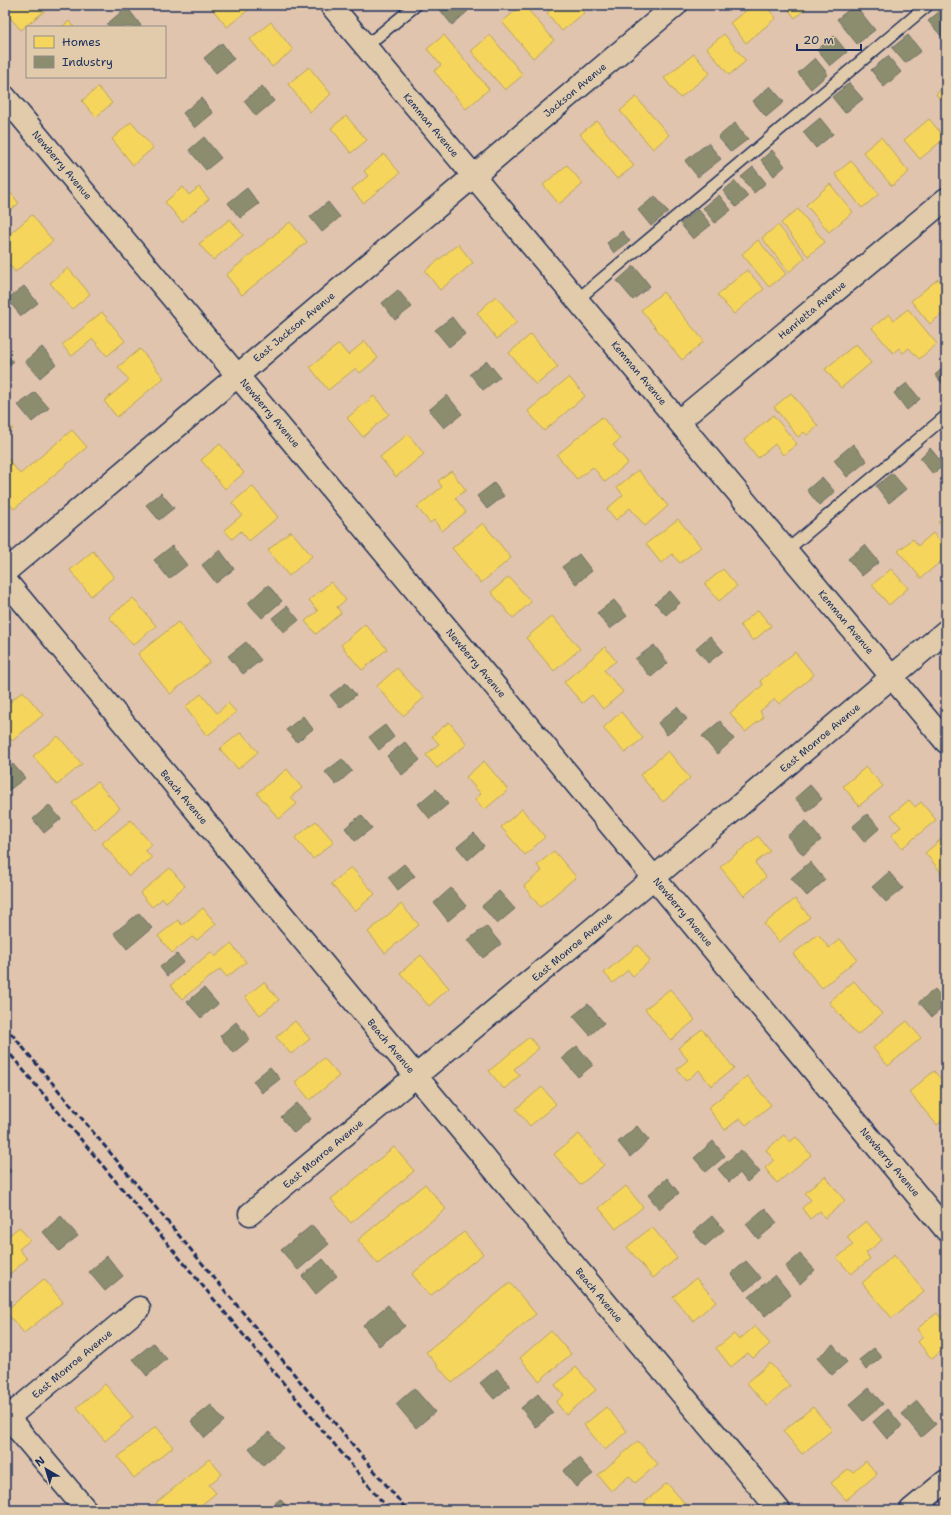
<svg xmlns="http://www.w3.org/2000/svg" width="951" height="1515" viewBox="0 0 951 1515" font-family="'Shantell Sans',sans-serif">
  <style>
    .homes { fill: #f6d55c; stroke: #b4a35d }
    .industry { fill: #8c8c6e; stroke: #6a7069 }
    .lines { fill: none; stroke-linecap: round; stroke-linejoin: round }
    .lane-casing { stroke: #1b2f5e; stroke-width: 14 }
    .street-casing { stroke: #1b2f5e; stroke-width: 25 }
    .secondary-casing { stroke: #1b2f5e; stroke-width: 25 }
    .lane { stroke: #e1cbaa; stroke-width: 11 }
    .street { stroke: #e1cbaa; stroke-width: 22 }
    .secondary { stroke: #e1cbaa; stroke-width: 22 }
    .rail { stroke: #1b2f5e; stroke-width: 3; stroke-dasharray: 6 3; stroke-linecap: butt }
    .labels { text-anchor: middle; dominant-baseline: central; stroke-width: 4; stroke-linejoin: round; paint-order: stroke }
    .street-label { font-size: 10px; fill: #1b2f5e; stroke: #e1cbaa }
  </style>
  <rect width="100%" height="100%" fill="#e1c4ad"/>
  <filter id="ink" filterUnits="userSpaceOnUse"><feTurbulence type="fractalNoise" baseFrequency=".025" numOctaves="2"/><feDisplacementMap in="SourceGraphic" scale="8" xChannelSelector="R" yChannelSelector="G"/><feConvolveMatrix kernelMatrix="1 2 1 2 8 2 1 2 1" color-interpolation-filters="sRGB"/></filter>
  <g filter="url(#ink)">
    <path class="homes" d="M5 5H52L21 30 5 12Z
      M209 5H251L252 7 227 27Z
      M522 5H524L554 40 533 58 502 22Z
      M556 5H578L584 13 562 31 547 13Z
      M753 5H765L776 18 746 43 730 23Z
      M785 5H810L795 18Z
      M69 21 74 27H62Z
      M271 22 293 50 272 67 250 39Z
      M724 34 746 61 729 75 707 48Z
      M444 35 489 89 466 109 434 71 441 65 427 49Z
      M490 35 523 75 505 90 471 51Z
      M694 54 710 73 680 98 664 78Z
      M309 67 331 94 310 112 288 84Z
      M946 85V106L936 94Z
      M98 87 112 103 96 117 82 101Z
      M636 97 669 135 653 149 620 111Z
      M346 116 367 140 351 153 331 128Z
      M929 119 945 138 920 159 904 140Z
      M597 121 634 166 617 179 580 134Z
      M131 122 153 148 133 165 112 139Z
      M881 137 909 172 892 186 863 152Z
      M384 154 400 173 363 203 352 189 368 176 364 171Z
      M851 161 879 194 862 208 835 174Z
      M567 165 583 184 559 204 543 185Z
      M830 184 853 212 829 232 806 205Z
      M5 186 19 203 5 215Z
      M183 187 189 195 199 187 209 199 182 222 165 202Z
      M798 209 825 242 808 256 781 223Z
      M32 215 53 241 15 272 5 259V238Z
      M230 219 243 235 213 260 199 244Z
      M290 222 307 242 242 295 226 275Z
      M778 225 805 258 789 272 762 238Z
      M758 240 786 274 769 287 742 254Z
      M458 244 473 263 440 290 425 271Z
      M68 268 90 294 72 309 50 283Z
      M747 270 764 289 734 314 717 295Z
      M938 279 946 289V317L943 313 930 324 911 301Z
      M663 292 704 341 682 360 641 310Z
      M496 296 517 322 497 339 477 313Z
      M908 309 937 344 919 359 909 348 903 353 899 348 893 353 872 328 889 314 894 320Z
      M102 312 125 341 107 356 93 339 72 356 62 345Z
      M531 334 558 367 536 385 509 353Z
      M365 341 378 358 360 373 356 368 328 390 310 367 339 344 348 355Z
      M856 344 871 363 841 388 825 369Z
      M140 349 164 378 117 417 104 401 129 380 118 367Z
      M569 377 585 396 544 431 528 411Z
      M791 393 818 426 807 435 804 432 798 437 774 407Z
      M374 396 389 414 363 437 347 418Z
      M773 415 797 444 783 455 775 444 758 458 744 440Z
      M602 417 620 439 613 445 628 463 605 482 593 467 577 479 557 455Z
      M5 419 13 429 5 436Z
      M72 430 87 447 14 509 5 498V461L8 459 20 474Z
      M408 434 424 454 396 477 380 457Z
      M220 444 244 473 225 489 201 460Z
      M638 470 668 506 645 526 630 508 616 520 607 509 623 495 617 487Z
      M451 471 466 490 455 498 466 512 442 531 434 520 430 523 417 507 442 487 438 481Z
      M252 486 278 517 249 541 241 531 232 539 224 530 242 515 232 503Z
      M946 515V531L938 522Z
      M678 519 701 547 680 563 672 554 661 563 646 544Z
      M483 523 511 558 481 583 452 548Z
      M291 531 312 556 289 576 268 550Z
      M933 533 946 548V557L921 578 898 551 913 539 918 546Z
      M93 551 114 577 91 596 70 570Z
      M723 569 737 586 719 601 705 584Z
      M891 569 908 588 889 605 872 585Z
      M509 577 531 602 513 618 491 592Z
      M331 582 346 600 337 607 341 613 316 634 305 621 318 611 309 600Z
      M133 598 156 626 133 645 109 617Z
      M758 610 771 626 753 641 740 625Z
      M552 616 580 649 554 671 526 638Z
      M178 622 210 662 170 694 138 654Z
      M365 624 387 649 362 670 341 645Z
      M605 647 616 661 604 670 623 692 603 709 592 695 582 703 564 682Z
      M795 652 814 675 779 704 775 699 760 711 763 718 745 732 730 713 763 685 760 681Z
      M397 668 424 698 403 716 377 686Z
      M23 691 43 715 12 741 5 732V706Z
      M201 694 217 713 228 703 236 712 207 736 185 707Z
      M621 712 643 738 625 753 603 728Z
      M449 722 467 744 437 768 426 755 439 744 432 736Z
      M241 732 258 752 238 769 220 749Z
      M58 736 82 764 57 785 33 756Z
      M668 751 690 778 663 802 640 775Z
      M484 761 508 790 484 810 475 799 481 794 466 777Z
      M866 767 883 786 859 806 843 786Z
      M287 769 302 788 291 797 297 804 279 819 257 793Z
      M97 782 120 808 95 830 72 803Z
      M909 800 915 807 921 802 936 820 902 848 891 835 901 827 891 815Z
      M522 809 545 837 525 855 501 827Z
      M131 820 152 845 145 850 152 858 129 876 102 843Z
      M316 821 334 842 313 859 295 838Z
      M946 835V878L925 853Z
      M758 836 770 851 755 863 766 877 744 896 720 867Z
      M554 851 576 877 540 907 524 886 542 871 537 865Z
      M351 867 375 894 355 911 331 884Z
      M170 868 185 886 166 902 163 898 152 907 140 893Z
      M795 899 810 917 779 942 764 924Z
      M401 904 419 925 385 953 368 932Z
      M203 908 216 924 197 940 192 937 172 953 158 936 178 920 182 925Z
      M818 934 829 948 840 939 857 959 822 988 793 954Z
      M231 944 246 962 227 977 220 969 182 999 171 985 211 952 215 957Z
      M638 945 650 961 633 976 628 970 613 983 604 973Z
      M421 955 449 988 429 1006 400 973Z
      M854 981 882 1014 857 1035 829 1002Z
      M264 982 279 1000 260 1015 245 997Z
      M670 989 695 1020 671 1040 645 1009Z
      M295 1021 310 1039 291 1054 276 1037Z
      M907 1021 921 1038 888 1066 873 1048Z
      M702 1029 734 1068 711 1086 699 1070 686 1081 677 1069 688 1060 678 1048Z
      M529 1037 539 1048 514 1069 520 1075 504 1089 489 1071Z
      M324 1058 339 1076 310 1100 295 1082Z
      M934 1071 946 1085V1117L937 1125 909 1092Z
      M747 1076 771 1105 746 1125 740 1118 725 1130 708 1108Z
      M542 1087 556 1104 530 1126 516 1109Z
      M579 1134 604 1165 580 1185 554 1154Z
      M784 1135 790 1142 796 1137 811 1155 777 1183 765 1168 774 1160 766 1150Z
      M394 1147 414 1171 351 1223 331 1199Z
      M825 1176 845 1201 825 1218 820 1211 810 1219 802 1208 811 1200 805 1193Z
      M425 1184 446 1209 378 1264 358 1240Z
      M626 1186 643 1207 616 1229 599 1208Z
      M866 1221 882 1240 866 1253 870 1259 851 1274 837 1258 853 1245 847 1237Z
      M19 1227 30 1240 19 1249 27 1259 5 1278V1239Z
      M652 1227 677 1258 653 1278 627 1247Z
      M464 1232 483 1254 430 1296 412 1274Z
      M894 1255 924 1291 892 1318 862 1283Z
      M696 1278 716 1301 693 1321 673 1297Z
      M44 1279 63 1302 24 1333 5 1311Z
      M510 1283 536 1314 452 1383 426 1352Z
      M937 1313 946 1324V1347L932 1359 918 1342 923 1337 917 1329Z
      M755 1326 770 1344 753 1358 748 1353 731 1367 716 1348 734 1334 739 1340Z
      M551 1331 571 1354 539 1381 520 1358Z
      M770 1363 790 1386 767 1406 747 1383Z
      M576 1367 596 1390 566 1415 556 1402 564 1395 555 1385Z
      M105 1384 133 1417 105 1441 77 1407Z
      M606 1407 627 1431 605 1450 584 1425Z
      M813 1407 832 1430 802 1454 783 1431Z
      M156 1426 173 1447 134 1478 118 1457Z
      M638 1441 658 1464 635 1483 629 1476 611 1491 598 1475Z
      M209 1459 222 1474 209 1485 216 1493 195 1510H162L156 1503Z
      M866 1461 877 1474 846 1500 831 1483 848 1469 853 1472Z
      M667 1483 688 1507 685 1510H652L645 1502Z"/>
    <path class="industry" d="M438 5H463L468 11 452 25 437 6Z
      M855 5 875 30 857 44 837 19Z
      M946 6V35L943 38 928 21Z
      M127 7 142 27H109L107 24Z
      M908 35 921 51 905 63 892 48Z
      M834 36 847 52 830 66 817 50Z
      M222 43 234 59 216 73 204 58Z
      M888 56 901 72 884 87 871 70Z
      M815 58 828 74 811 89 798 73Z
      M849 83 863 99 845 113 832 97Z
      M262 86 274 101 256 116 244 101Z
      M770 86 784 102 766 117 753 101Z
      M201 98 213 113 195 128 183 113Z
      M820 118 833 134 816 148 803 132Z
      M735 123 748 139 731 152 718 137Z
      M204 137 221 158 206 170 189 150Z
      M708 143 721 159 698 177 685 161Z
      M772 150 785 166 774 176 761 160Z
      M753 167 766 183 754 193 741 177Z
      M735 181 748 197 736 207 723 191Z
      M247 188 259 204 240 218 228 203Z
      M719 195 731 210 715 223 703 208Z
      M655 196 668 212 651 226 638 210Z
      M328 202 340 217 322 232 310 217Z
      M698 209 711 225 693 239 680 223Z
      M622 231 630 241 614 253 607 243Z
      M634 266 650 286 633 300 617 281Z
      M24 286 38 303 21 316 7 299Z
      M398 290 412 307 395 320 382 303Z
      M452 317 465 334 449 347 435 330Z
      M42 347 56 364 40 378 25 361Z
      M5 352 13 362 5 369Z
      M487 361 500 377 483 390 470 374Z
      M946 365V388L935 375Z
      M907 383 920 399 907 410 894 393Z
      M35 392 49 408 32 422 18 405Z
      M447 395 462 414 444 428 429 410Z
      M853 444 867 461 847 477 834 460Z
      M930 448 944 465 933 474 920 458Z
      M892 473 906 489 889 503 876 486Z
      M822 477 835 492 819 505 807 490Z
      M494 483 504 496 487 509 477 496Z
      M161 493 174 508 159 520 146 505Z
      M865 545 879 562 862 576 848 559Z
      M172 546 187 565 169 579 154 560Z
      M220 550 234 569 216 583 202 565Z
      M579 554 592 571 576 584 562 567Z
      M268 585 282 601 262 618 248 603Z
      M670 591 680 603 666 615 655 603Z
      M614 600 627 616 610 629 597 613Z
      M287 606 299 620 284 633 272 618Z
      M710 636 723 651 708 663 696 648Z
      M246 642 261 660 243 674 228 656Z
      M654 645 668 663 651 677 635 659Z
      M346 683 356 695 340 708 330 695Z
      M677 707 687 719 667 735 658 723Z
      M303 716 313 729 297 742 286 730Z
      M720 721 734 739 717 754 702 736Z
      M385 725 394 737 379 750 369 737Z
      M405 742 420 760 402 775 387 756Z
      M342 759 352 771 336 785 325 772Z
      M13 764 25 778 8 791 5 788V771Z
      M810 785 822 799 807 812 795 798Z
      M436 789 448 804 430 819 418 804Z
      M49 805 61 819 44 833 33 819Z
      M867 814 880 828 864 842 852 827Z
      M361 815 372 828 355 841 345 828Z
      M806 821 821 840 803 855 787 836Z
      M474 833 484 846 468 860 457 847Z
      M810 862 825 880 807 896 791 878Z
      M404 864 415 876 398 890 388 877Z
      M889 872 903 888 886 902 872 887Z
      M451 888 466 906 448 921 434 903Z
      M499 891 515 909 497 924 482 906Z
      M139 913 152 928 127 949 114 933Z
      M486 926 501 944 483 958 468 940Z
      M177 954 184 962 167 976 160 967Z
      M946 975V984L942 979Z
      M204 988 218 1004 201 1018 187 1002Z
      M935 989 946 1002V1005L932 1017 919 1002Z
      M588 1004 604 1023 590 1035 573 1016Z
      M236 1022 250 1039 233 1053 220 1036Z
      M577 1046 593 1065 578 1077 562 1058Z
      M270 1067 280 1079 262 1093 253 1081Z
      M297 1103 311 1119 294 1133 281 1117Z
      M637 1126 649 1140 630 1157 618 1142Z
      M713 1141 725 1156 706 1172 694 1158Z
      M741 1150 760 1172 747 1182 740 1173 729 1182 718 1169Z
      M5 1164 11 1171 5 1176Z
      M667 1178 679 1193 659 1209 648 1195Z
      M765 1208 777 1223 758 1239 746 1224Z
      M61 1216 78 1236 59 1251 43 1232Z
      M712 1216 724 1230 705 1246 693 1232Z
      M312 1225 329 1244 298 1270 281 1250Z
      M800 1254 815 1270 800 1284 785 1267Z
      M107 1256 123 1276 105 1291 89 1272Z
      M323 1259 337 1276 316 1294 302 1276Z
      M746 1261 761 1278 745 1291 731 1274Z
      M775 1275 791 1295 765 1316 749 1297Z
      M388 1305 405 1326 379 1346 363 1325Z
      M153 1343 167 1359 147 1376 133 1359Z
      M833 1345 847 1362 832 1375 817 1358Z
      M874 1348 882 1357 866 1370 859 1360Z
      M497 1369 510 1386 494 1399 480 1383Z
      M414 1388 435 1412 416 1428 396 1404Z
      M869 1388 883 1404 863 1421 849 1405Z
      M538 1394 553 1413 536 1427 521 1408Z
      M917 1401 936 1424 921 1437 902 1414Z
      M211 1405 224 1421 205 1438 191 1421Z
      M888 1409 902 1426 887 1439 873 1422Z
      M269 1432 283 1448 263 1465 249 1448Z
      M579 1458 593 1474 576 1487 563 1471Z
      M280 1499 290 1510H267Z"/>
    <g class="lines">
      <defs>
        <path id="lane" d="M366 46 416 5
          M578 299 928 5
          M787 550 946 416"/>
        <path id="street" d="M5 97 252 393 946 1230
          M679 421 946 199
          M5 572 676 5
          M5 580 431 1094 779 1510
          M250 1214 631 897 946 631
          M5 1414 86 1510
          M5 1420 139 1308"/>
        <path id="secondary" d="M331 5 946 742
          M911 1510 946 1481"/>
      </defs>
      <use href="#lane" class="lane-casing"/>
      <use href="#street" class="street-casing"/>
      <use href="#secondary" class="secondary-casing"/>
      <use href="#lane" class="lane"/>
      <use href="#street" class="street"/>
      <use href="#secondary" class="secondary"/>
      <path class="rail" d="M5 1026 407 1510
        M5 1048 389 1510"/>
    </g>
  </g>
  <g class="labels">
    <g class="street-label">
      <text transform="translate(575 90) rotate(-40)">Jackson Avenue</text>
      <text transform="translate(431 125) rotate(50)">Kemman Avenue</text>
      <text transform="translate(62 165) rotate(50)">Newberry Avenue</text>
      <text transform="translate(812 310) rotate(-40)">Henrietta Avenue</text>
      <text transform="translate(294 327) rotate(-40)">East Jackson Avenue</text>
      <text transform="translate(639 373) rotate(50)">Kemman Avenue</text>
      <text transform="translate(270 413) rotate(50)">Newberry Avenue</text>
      <text transform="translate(846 622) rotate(50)">Kemman Avenue</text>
      <text transform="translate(476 663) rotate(50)">Newberry Avenue</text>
      <text transform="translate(820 738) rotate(-40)">East Monroe Avenue</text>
      <text transform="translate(184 797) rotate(50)">Beach Avenue</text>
      <text transform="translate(683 912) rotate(50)">Newberry Avenue</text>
      <text transform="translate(572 947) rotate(-40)">East Monroe Avenue</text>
      <text transform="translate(391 1046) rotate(50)">Beach Avenue</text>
      <text transform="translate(323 1154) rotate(-40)">East Monroe Avenue</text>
      <text transform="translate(890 1162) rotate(50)">Newberry Avenue</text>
      <text transform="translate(599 1295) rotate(50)">Beach Avenue</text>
      <text transform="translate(72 1364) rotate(-40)">East Monroe Avenue</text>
    </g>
  </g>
  <rect width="951" height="1515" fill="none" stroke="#e1cbaa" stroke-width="20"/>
  <rect x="10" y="10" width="931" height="1495" fill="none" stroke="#1b2f5e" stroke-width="1.5" filter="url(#ink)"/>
  <rect x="26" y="26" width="140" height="52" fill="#e1cbaa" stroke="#928d8c"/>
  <rect x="34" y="36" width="20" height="12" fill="#f6d55c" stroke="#928d8c"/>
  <text x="62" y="46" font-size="12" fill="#1b2f5e">Homes</text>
  <rect x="34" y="56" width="20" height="12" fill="#8c8c6e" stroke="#928d8c"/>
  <text x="62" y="66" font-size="12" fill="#1b2f5e">Industry</text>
  <g transform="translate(46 1469) rotate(322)" stroke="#e1cbaa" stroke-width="3" paint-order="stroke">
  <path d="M0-3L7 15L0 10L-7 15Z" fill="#1b2f5e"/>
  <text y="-6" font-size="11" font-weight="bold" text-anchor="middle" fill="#1b2f5e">N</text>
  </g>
  <path d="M797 44v6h64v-6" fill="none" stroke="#1b2f5e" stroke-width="2"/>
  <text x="803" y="44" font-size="12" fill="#1b2f5e" stroke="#e1cbaa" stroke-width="3" paint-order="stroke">20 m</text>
</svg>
